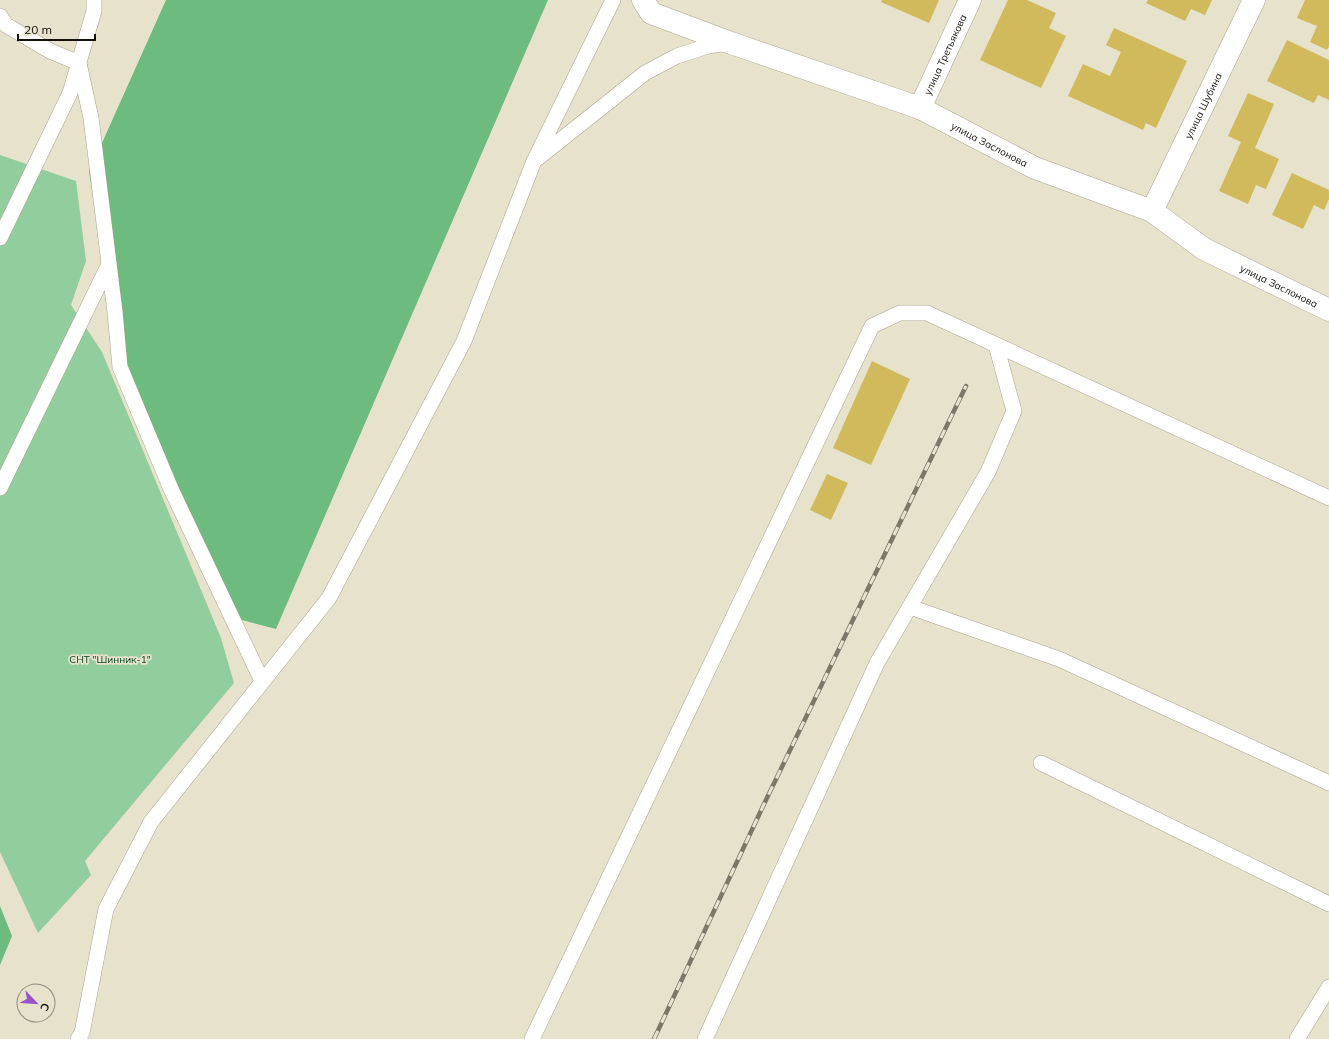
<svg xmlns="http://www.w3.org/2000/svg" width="1329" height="1039" viewBox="0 0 1329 1039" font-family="Mulish,sans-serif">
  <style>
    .green { fill: #91cd9d }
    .forest { fill: #6dbb7f }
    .building { fill: #d0ba5c }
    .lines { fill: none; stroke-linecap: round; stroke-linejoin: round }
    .lane-casing { stroke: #a9a48f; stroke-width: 16 }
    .street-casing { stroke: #a9a48f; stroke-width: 23 }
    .lane { stroke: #fff; stroke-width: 15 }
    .street { stroke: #fff; stroke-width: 22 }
    .rail-casing { stroke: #7b7769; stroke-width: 4.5 }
    .rail { stroke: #e7e2cc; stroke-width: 3; stroke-dasharray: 9; stroke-linecap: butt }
    .labels { text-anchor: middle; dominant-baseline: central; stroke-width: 3.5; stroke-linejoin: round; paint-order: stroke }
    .street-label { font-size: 10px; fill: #121009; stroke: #e7e2cc }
    .park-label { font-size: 10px; fill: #08441e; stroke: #e7e2cc }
  </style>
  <rect width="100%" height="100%" fill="#e7e2cc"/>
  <path class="green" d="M0 155 76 181 86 261 71 305 102 352 221 638 234 683 85 861 91 875 38 933 0 852Z"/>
  <path class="forest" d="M166 0H548L276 629 227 616 120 355 89 172Z
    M0 906 12 936 0 965Z"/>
  <path class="building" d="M882 0H939L929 23 881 2Z
    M1008 0H1027L1056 13 1049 28 1066 36 1041 88 980 60Z
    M1148 0H1212L1205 15 1191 9 1185 21 1146 3Z
    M1305 0H1329V46L1327 50 1310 42 1317 26 1297 18Z
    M1114 28 1187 61 1156 128 1146 123 1143 130 1068 96 1083 64 1110 76 1121 52 1106 45Z
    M1287 40 1329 60V100L1318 95 1314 103 1267 81Z
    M1248 93 1274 104 1255 148 1279 159 1266 189 1256 185 1248 204 1219 191 1241 142 1228 136Z
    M1292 173 1329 190V199L1324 210 1314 205 1303 229 1272 215Z
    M872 361 910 379 871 465 833 448Z
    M827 474 848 483 831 520 810 510Z"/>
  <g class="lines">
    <defs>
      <path id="lane" d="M0 16 6 25 50 51 79 63 91 118 115 312 120 367 171 489 262 681
        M538 158 645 73 677 56 708 46 729 43
        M0 238 70 93 94 11V0
        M0 488 109 264
        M910 607 1059 659 1329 783
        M1041 763 1329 904
        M78 1039 82 1033 106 909 151 822 329 598 464 341 534 161 613 0
        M532 1039 872 326 900 313H927L1329 498
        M705 1039 877 663 988 472 1014 411 996 345
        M1297 1039 1329 987"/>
      <g id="street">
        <path id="s1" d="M643 0 651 13 731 43 920 108 1035 168 1152 211 1204 249 1329 310"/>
        <path id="s2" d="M920 108 970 0"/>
        <path id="s3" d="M1152 211 1254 0"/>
      </g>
    </defs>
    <use href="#lane" class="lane-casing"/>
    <use href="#street" class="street-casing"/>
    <use href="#lane" class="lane"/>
    <use href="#street" class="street"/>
    <defs>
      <path id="rail" d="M654 1039 765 802 966 386"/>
    </defs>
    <use href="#rail" class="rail-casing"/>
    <use href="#rail" class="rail"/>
  </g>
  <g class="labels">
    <g class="street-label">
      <text stroke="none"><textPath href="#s2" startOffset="59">улица Третьякова</textPath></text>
      <text stroke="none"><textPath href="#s3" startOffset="117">улица Шубина</textPath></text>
      <text stroke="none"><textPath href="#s1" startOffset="379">улица Заслонова</textPath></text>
      <text stroke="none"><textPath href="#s1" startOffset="703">улица Заслонова</textPath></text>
    </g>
    <g class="park-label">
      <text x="110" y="659">СНТ "Шинник-1"</text>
    </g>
  </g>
  <g transform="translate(36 1003) rotate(115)"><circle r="19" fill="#e7e2cc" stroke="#928e7e"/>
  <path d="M0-3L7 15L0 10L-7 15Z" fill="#9954c8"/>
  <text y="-6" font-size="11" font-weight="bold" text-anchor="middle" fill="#121009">С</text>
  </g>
  <path d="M18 34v6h77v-6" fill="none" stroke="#121009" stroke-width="2"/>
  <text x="24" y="34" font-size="12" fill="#121009" stroke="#e7e2cc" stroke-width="3" paint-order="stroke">20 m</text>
</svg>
